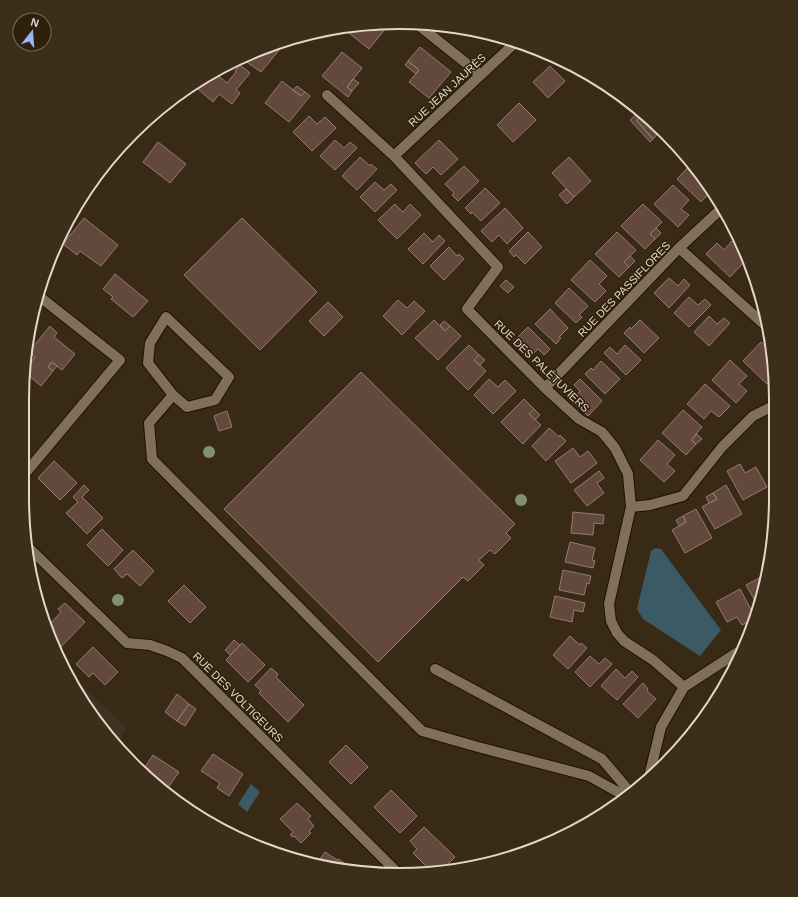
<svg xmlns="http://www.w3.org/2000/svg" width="798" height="897" viewBox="0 0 798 897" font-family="Arial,sans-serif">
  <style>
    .education { fill: #3e3223 }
    .water { fill: #3c5966 }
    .building { fill: #63483e; stroke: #977a6f }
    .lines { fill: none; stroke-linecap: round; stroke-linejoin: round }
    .minor-casing { stroke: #1f1200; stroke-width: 12 }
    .minor { stroke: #817059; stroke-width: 10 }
    .tree { fill: #809071 }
    .labels { text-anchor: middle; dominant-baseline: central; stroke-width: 3; stroke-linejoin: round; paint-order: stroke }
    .street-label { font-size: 11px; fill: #e1d8cb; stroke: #2e200b }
    .rim { fill: none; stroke: #e1d8cb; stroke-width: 2 }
  </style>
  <rect width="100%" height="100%" fill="#382a15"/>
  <path class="education" d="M61 665 127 728 117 744 100 728Z"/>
  <path class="water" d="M655 548 661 549 721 630 700 656 643 619 637 609 651 551Z
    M251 784 260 792 247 812 238 804Z"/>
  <path class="building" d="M375 23H390L369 49 349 33 355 26Z
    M481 33 497 37 493 42Z
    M283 42 285 43 261 72 241 58 242 57Z
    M420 47 451 72 429 98 409 82 419 70 408 61Z
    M342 52 362 68 347 87 352 91 348 97 322 76Z
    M408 61 419 70 416 74 405 65Z
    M240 65 250 73 236 90 240 93 232 104 219 94 213 102 198 89 209 76 214 72 227 83 236 72 235 71Z
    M550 66 565 81 548 98 533 82Z
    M353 79 359 83 352 91 347 87Z
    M282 81 301 96 305 92 310 96 289 122 265 103Z
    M297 86 305 92 301 96 293 90Z
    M519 103 536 120 513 142 497 125Z
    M640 110 648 116 661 130 653 139 637 121V120L643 114 640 111Z
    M640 111 643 114 637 120V121L653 139 650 142 630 120Z
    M309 116 317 124 325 117 336 128 312 151 293 132Z
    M137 130 140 133 128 148 123 144Z
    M335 140 344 148 350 142 357 148 335 170 320 156Z
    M439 140 458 159 441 175 433 167 426 174 415 163Z
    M158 142 186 164 170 183 143 162Z
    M360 157 370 166 371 164 377 169 357 190 342 176Z
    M569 157 591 181 574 197 552 173Z
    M692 163 698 170 707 184 706 186 711 191 701 202 677 179Z
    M464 166 479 181 458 201 452 195 454 193 445 184Z
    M375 182 384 190 391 184 397 190 375 212 360 197Z
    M673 185 689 200 681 209 689 215 678 227 654 204Z
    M485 188 500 203 481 221 472 212 471 214 465 208Z
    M566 189 574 197 567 204 559 195Z
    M395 204 403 212 410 204 421 215 397 239 378 220Z
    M643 204 662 222 650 234 655 239 645 249 621 226Z
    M505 208 523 228 507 244 499 235 492 242 481 231Z
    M84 218 118 245 101 266 80 251 77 255 63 244Z
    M242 218 317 292 260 350 184 275Z
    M732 225 737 232 739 238 729 228Z
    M656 228 661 233 655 239 650 234Z
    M528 232 542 247 525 264 516 255 514 257 509 251Z
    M617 232 636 250 624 262 629 267 619 277 595 254Z
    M424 233 433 242 439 235 445 241 423 264 408 249Z
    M732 241 745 253 747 259 730 277 706 254 717 243 724 250Z
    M449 247 457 256 459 254 464 259 444 280 430 266Z
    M630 256 635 261 629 267 624 262Z
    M590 260 607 276 599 284 606 291 595 302 571 280Z
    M115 274 148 301 133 317 111 299 113 297 103 289Z
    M669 278 678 286 684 279 690 285 669 308 654 293Z
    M506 280 514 287 508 293 500 286Z
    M569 288 588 306 579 315 582 317 576 323 555 303Z
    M689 297 698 305 705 299 711 305 689 327 674 313Z
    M398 300 407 308 414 301 425 311 402 335 383 316Z
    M328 302 343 317 324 336 309 321Z
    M550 309 568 328 559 337 561 338 556 344 535 324Z
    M709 316 717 324 724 318 730 323 709 346 694 332Z
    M434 320 445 331 450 326 461 336 438 360 415 338Z
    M640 320 659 338 644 353 624 333 630 327 631 329Z
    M444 321 450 326 445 331 440 325Z
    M29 325 36 330 29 340Z
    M50 326 57 333 54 337 75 354 62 370 52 362 48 367 53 371 41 386 27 374 28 366 35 357 29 352Z
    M528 327 550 349 544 355 538 349 529 358 513 342Z
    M761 342 771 351 773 362 770 365 774 370 775 375 767 384 743 361Z
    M469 345 479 355 474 360 486 371 468 390 446 368Z
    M625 345 641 360 626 375 604 353 610 347 617 354Z
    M479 355 485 360 480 365 474 360Z
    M730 360 747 376 739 384 747 391 736 403 712 380Z
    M601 361 620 379 605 394 585 374 591 368 593 370Z
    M52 362 57 366 53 371 48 367Z
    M361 372 515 524 506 533 511 538 495 554 490 550 479 560 484 565 468 581 463 577 378 662 224 509Z
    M489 379 498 387 505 380 516 391 493 414 474 395Z
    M580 379 602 401 588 416 572 400 580 391 574 385Z
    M705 384 730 406 719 417 711 411 704 419 687 404Z
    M524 399 534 409 529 414 541 425 523 444 501 422Z
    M534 409 540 415 535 420 529 414Z
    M683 410 702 427 691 440 696 444 686 455 662 433Z
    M227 411 232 427 219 431 214 416Z
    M549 428 559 437 560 435 566 441 546 461 532 446Z
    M697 434 702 439 696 444 691 440Z
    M658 440 675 455 667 464 675 471 664 482 640 460Z
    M573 448 580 457 588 451 597 463 571 483 555 461Z
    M54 461 77 483 60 500 38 478Z
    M740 464 745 473 756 467 767 487 743 500 727 471Z
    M599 471 604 478 597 483 604 493 587 506 574 490Z
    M84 485 89 490 82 497 103 518 87 534 66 513 78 502 73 497Z
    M726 485 742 514 715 529 702 507 717 499 713 493Z
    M713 493 717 499 709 503 706 497Z
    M696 509 712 538 685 553 672 530 686 522 683 516Z
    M573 512 604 515 603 524 594 523 593 535 571 533Z
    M683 516 686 522 679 526 676 520Z
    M102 529 123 550 108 566 87 545Z
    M570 542 595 548 592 560 595 561 593 568 565 562Z
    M133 550 154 571 140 586 127 574 122 578 114 569Z
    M563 570 591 576 589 584 587 583 584 595 559 590Z
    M767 574 763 596 759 608 746 585Z
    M184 585 206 607 190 623 168 601Z
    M740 589 755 617 754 619 742 625 737 617 727 622 716 602Z
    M555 596 585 603 583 612 574 610 572 622 550 617Z
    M65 603 85 622 56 652 48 626 61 612 58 609Z
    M570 636 580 645 581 643 587 648 568 669 553 655Z
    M234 640 240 645 230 655 225 650Z
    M242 643 265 665 248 682 226 660Z
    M93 647 118 672 105 685 93 673 89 677 76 664Z
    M590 656 599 664 605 658 612 664 590 687 575 672Z
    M271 668 278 674 276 677 304 705 288 722 259 693 261 691 255 685Z
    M616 669 625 678 632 671 638 677 617 700 601 686Z
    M643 683 648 689 647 691 656 699 638 718 623 704Z
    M177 694 189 704 177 721 165 712Z
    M189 704 196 709 185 726 177 721Z
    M709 709V710L700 724 696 717Z
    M346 745 368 767 351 784 329 762Z
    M213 754 243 774 229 796 217 788 220 783 201 771Z
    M153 755 179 772 165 792 143 770Z
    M391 790 417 816 400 833 374 807Z
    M297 803 311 816 308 819 314 826 309 831 311 833 301 843 294 836 293 837 290 835 293 832 280 819Z
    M227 826 247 840V841L232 836 224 831Z
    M424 827 455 857 443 869 431 871 413 853 417 849 410 841Z
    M325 852 337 860 338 859 352 868 351 870 325 868 316 865Z"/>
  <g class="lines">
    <defs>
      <path id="minor" d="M417 24 481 75
        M327 95 394 156 498 267 467 309 545 388 579 419 602 432 615 448 628 474 631 507 609 604 611 621 617 633 624 641 653 660 684 687
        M394 156 517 41
        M679 248 767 327
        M166 317 229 377 215 400 187 407 173 395 148 363 150 343Z
        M545 388 679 248 722 208
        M173 395 149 423 152 459 422 731 478 747 589 776 625 796
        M23 476 120 360 40 297
        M631 507 650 505 683 496 722 447 753 416 775 405
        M27 546 127 643 150 645 167 651 182 658 400 875
        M435 669 602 759 631 793
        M648 781 661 727 684 687 744 648"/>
    </defs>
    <use href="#minor" class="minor-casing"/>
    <use href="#minor" class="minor"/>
  </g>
  <g class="tree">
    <circle cx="209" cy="452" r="6"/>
    <circle cx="521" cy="500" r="6"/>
    <circle cx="118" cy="600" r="6"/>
  </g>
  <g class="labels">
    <g class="street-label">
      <text transform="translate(447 90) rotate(-43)">RUE JEAN JAURÈS</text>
      <text transform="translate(624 289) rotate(-46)">RUE DES PASSIFLORES</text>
      <text transform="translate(542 366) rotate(44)">RUE DES PALÉTUVIERS</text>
      <text transform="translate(238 697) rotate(45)">RUE DES VOLTIGEURS</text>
    </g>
  </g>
  <path d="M0 0H798V897H0ZM399 29H399A370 370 0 0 1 769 399V498A370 370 0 0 1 399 868H399A370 370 0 0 1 29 498V399A370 370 0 0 1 399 29Z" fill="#3c2f1a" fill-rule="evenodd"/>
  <path class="rim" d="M399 29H399A370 370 0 0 1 769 399V498A370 370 0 0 1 399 868H399A370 370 0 0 1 29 498V399A370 370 0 0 1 399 29Z"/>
  <g transform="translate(32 32) rotate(17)"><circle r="19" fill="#2e200b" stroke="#766a58"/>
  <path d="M0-3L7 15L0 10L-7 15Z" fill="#99b5fd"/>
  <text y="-6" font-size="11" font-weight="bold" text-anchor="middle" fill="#e1d8cb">N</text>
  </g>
</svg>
